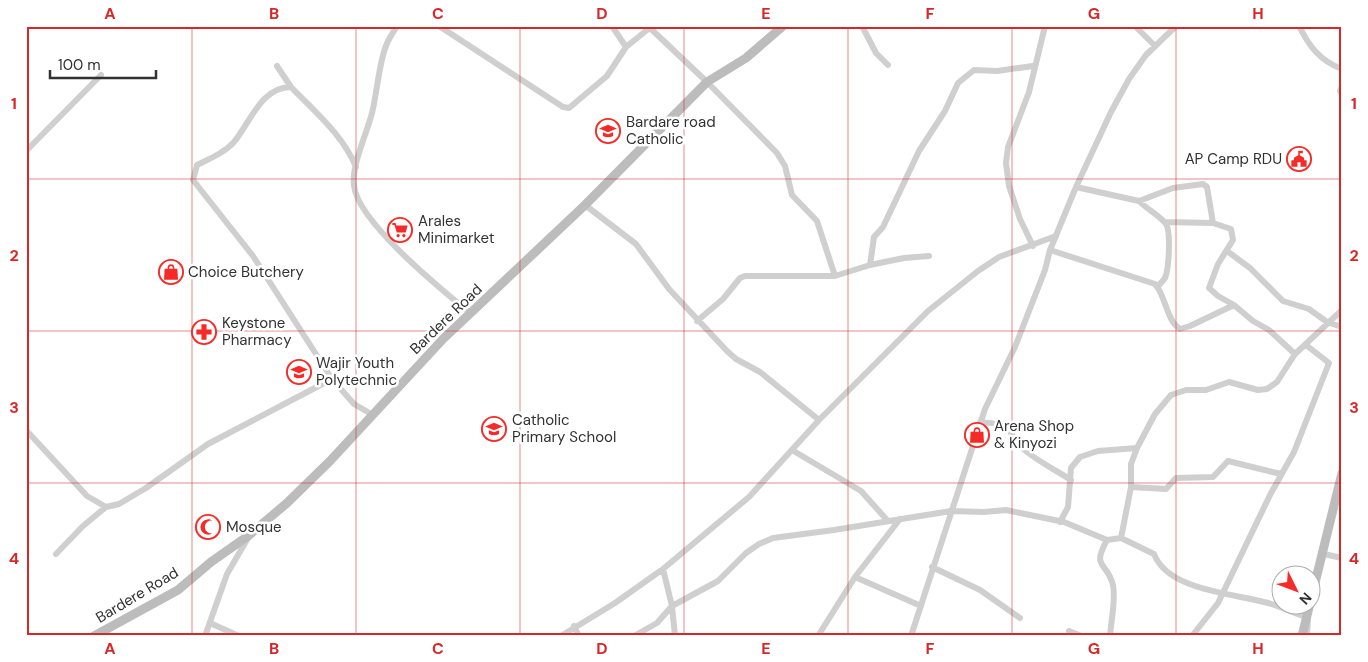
<svg xmlns="http://www.w3.org/2000/svg" width="1368" height="662" viewBox="0 0 1368 662" font-family="'DM Sans',sans-serif">
  <style>
    .lines { fill: none; stroke-linecap: round; stroke-linejoin: round }
    .street { stroke: #cfcfcf; stroke-width: 6 }
    .secondary { stroke: #bcbcbc; stroke-width: 9 }
    .grid { fill: none; stroke: #d62828; stroke-width: 1; stroke-opacity: 0.55 }
    .labels { text-anchor: middle; dominant-baseline: central; stroke-width: 5; stroke-linejoin: round; paint-order: stroke }
    .poi-label { font-size: 15px; fill: #323232; stroke: #fff; text-anchor: start }
    .street-label { font-size: 15px; fill: #323232; stroke: #fff }
    .neatline { fill: none; stroke: #d62828; stroke-width: 2 }
    .grid-label { font-size: 16px; text-anchor: middle; font-weight: bold; fill: #d62828 }
  </style>
  <rect width="100%" height="100%" fill="#fff"/>
  <g class="lines">
    <path class="street" d="M397 26C393 33 388 39 386 46 379 63 377 93 372 113 367 133 351 166 354 186 358 222 442 290 470 313
      M439 26 563 107 569 108 607 76 626 47 652 26
      M612 26 626 47
      M862 26 876 53 888 65
      M1135 26 1154 45
      M1299 26C1309 46 1320 61 1342 69
      M650 28 707 82 777 153 785 166 792 195 817 221 835 276
      M277 66 291 87
      M1342 86 1340 91 1342 94
      M26 151 101 75
      M356 167C343 135 314 111 291 87 261 87 250 123 234 142 224 153 209 159 197 165L193 180 253 256 332 379 354 404 373 415
      M1076 187 1139 201 1173 188 1203 184 1207 187 1213 223
      M1139 201C1147 209 1161 217 1166 224 1171 231 1169 269 1165 278 1163 281 1160 284 1157 287
      M585 205 636 244 669 289 727 351 736 359 760 372 819 420
      M1165 222 1213 223 1231 229 1233 240 1218 264 1209 288 1218 296 1234 305
      M1033 246 1020 219 1009 186 1006 163 1008 147 1029 92 1045 26
      M1050 250 1155 284C1166 296 1166 320 1180 329L1190 326 1234 305 1253 321 1269 330 1295 354
      M1227 251 1250 268 1283 301 1309 309 1327 322 1342 327
      M870 265 874 237 883 227 919 151 945 111 958 83 974 70 997 71 1033 66
      M697 321 723 299 740 278 745 276H835L870 265 904 258 929 256
      M980 422C988 423 997 423 1004 426 1010 429 1014 439 1019 445 1034 460 1053 468 1071 480
      M26 430 87 496 106 507 119 504 146 488 208 444 332 379
      M792 450 861 491 887 520
      M1131 487 1166 489 1176 478 1213 477 1228 461 1281 474
      M1060 522 1068 507 1071 468 1080 457 1098 451 1137 448 1155 414 1171 395 1186 390H1206L1229 382 1258 390 1267 389 1277 382 1295 354 1342 310
      M1121 538 1131 487V464L1137 448
      M1107 540C1091 569 1107 561 1113 585 1116 600 1111 621 1110 636
      M56 554 83 526 106 507
      M1324 554 1342 558
      M932 567 980 590 1020 618
      M663 569 672 606 675 636
      M855 577 921 606
      M210 623 239 636
      M574 626 579 636
      M1069 631 1081 636
      M205 636 227 574 248 538
      M561 636 615 603 663 569 749 497 819 420 928 311 978 271 999 257 1056 236
      M634 636 657 623 672 606 718 581 746 553 759 544 773 538 834 530 951 511 984 512 1006 510 1064 522 1107 540 1121 538 1154 554C1168 590 1230 593 1264 602 1279 605 1293 613 1308 618L1307 636
      M818 636 855 577 900 519
      M911 636 985 409 1015 347 1045 270 1050 250 1076 187 1111 112 1129 79 1146 55 1176 26
      M1192 636 1218 603 1270 495 1294 452 1329 363 1306 345"/>
    <path class="secondary" d="M94 636 178 590 211 562 248 536 287 503 330 461 443 339 585 205 707 82 746 58 783 26
      M1302 636 1342 473"/>
  </g>
  <path class="grid" d="M192 26V636M356 26V636M520 26V636M684 26V636M848 26V636M1012 26V636M1176 26V636M26 179H1342M26 331H1342M26 483H1342"/>
  <defs>
    <symbol id="school-ring" viewBox="-11 -11 22 22"><circle r="9.5" fill="#fff" stroke="#f62a27" stroke-width="1.5"/><path d="M0-5L7-2L0 1L-7-2ZM-4 1L0 2.5L4 1V4Q0 6-4 4Z" fill="#f62a27"/></symbol>
    <symbol id="civic-ring" viewBox="-11 -11 22 22"><circle r="9.5" fill="#fff" stroke="#f62a27" stroke-width="1.5"/><path d="M-.6-6.5H3V-4.5H.6V-3L4-1V1h2V6H-6V1h2V-1L-.6-3ZM-1.2 2.5V6h2.4V2.5Z" fill="#f62a27"/></symbol>
    <symbol id="supermarket-ring" viewBox="-11 -11 22 22"><circle r="9.5" fill="#fff" stroke="#f62a27" stroke-width="1.5"/><path d="M-6-5.5h2.5l.6 2H6L4.5 2H-2.5L-4.4-4H-6ZM-1.5 3.2a1.3 1.3 0 1 0 .1 0ZM3 3.2a1.3 1.3 0 1 0 .1 0Z" fill="#f62a27"/></symbol>
    <symbol id="shop-ring" viewBox="-11 -11 22 22"><circle r="9.5" fill="#fff" stroke="#f62a27" stroke-width="1.5"/><path d="M-5-2.5h2.3a2.7 3.5 0 0 1 5.4 0H5L5.5 6h-11ZM-1.5-2.5h3a1.5 2.3 0 0 0-3 0Z" fill="#f62a27"/></symbol>
    <symbol id="pharmacy-ring" viewBox="-11 -11 22 22"><circle r="9.5" fill="#fff" stroke="#f62a27" stroke-width="1.5"/><path d="M-2-6h4v4h4v4h-4v4h-4v-4h-4v-4h4Z" fill="#f62a27"/></symbol>
    <symbol id="university-ring" viewBox="-11 -11 22 22"><circle r="9.5" fill="#fff" stroke="#f62a27" stroke-width="1.5"/><path d="M0-5L7-2L0 1L-7-2ZM-4 1L0 2.5L4 1V4Q0 6-4 4Z" fill="#f62a27"/></symbol>
    <symbol id="mosque-ring" viewBox="-11 -11 22 22"><circle r="9.5" fill="#fff" stroke="#f62a27" stroke-width="1.5"/><path d="M3.5-4.9A6 6 0 1 0 3.5 4.9A5 5 0 1 1 3.5-4.9Z" fill="#f62a27"/></symbol>
  </defs>
  <g fill-rule="evenodd">
    <use href="#school-ring" x="594" y="117" width="28" height="28"/>
    <use href="#civic-ring" x="1285" y="145" width="28" height="28"/>
    <use href="#supermarket-ring" x="386" y="216" width="28" height="28"/>
    <use href="#shop-ring" x="157" y="258" width="28" height="28"/>
    <use href="#pharmacy-ring" x="190" y="318" width="28" height="28"/>
    <use href="#university-ring" x="285" y="358" width="28" height="28"/>
    <use href="#school-ring" x="480" y="415" width="28" height="28"/>
    <use href="#shop-ring" x="963" y="421" width="28" height="28"/>
    <use href="#mosque-ring" x="194" y="513" width="28" height="28"/>
  </g>
  <g class="labels">
    <g class="poi-label">
      <text x="626" y="122">Bardare road<tspan x="626" dy="17">Catholic</tspan></text>
      <text x="1282" y="159" text-anchor="end">AP Camp RDU</text>
      <text x="418" y="221">Arales<tspan x="418" dy="17">Minimarket</tspan></text>
      <text x="188" y="272">Choice Butchery</text>
      <text x="222" y="323">Keystone<tspan x="222" dy="17">Pharmacy</tspan></text>
      <text x="316" y="363">Wajir Youth<tspan x="316" dy="17">Polytechnic</tspan></text>
      <text x="512" y="420">Catholic<tspan x="512" dy="17">Primary School</tspan></text>
      <text x="994" y="426">Arena Shop<tspan x="994" dy="17">&amp; Kinyozi</tspan></text>
      <text x="226" y="527">Mosque</text>
    </g>
    <g class="street-label">
      <text transform="translate(446 319) rotate(-44)">Bardere Road</text>
      <text transform="translate(137 595) rotate(-31)">Bardere Road</text>
    </g>
  </g>
  <rect width="1368" height="662" fill="none" stroke="#ffffff" stroke-width="55"/>
  <g transform="translate(1296 590) rotate(132)"><circle r="24" fill="#ffffff" stroke="#adadad"/>
  <path d="M0-4L9 19L0 12L-9 19Z" fill="#f62a27"/>
  <text y="-8" font-size="14" font-weight="bold" text-anchor="middle" fill="#323232">N</text>
  </g>
  <path d="M50 70v8h106v-8" fill="none" stroke="#323232" stroke-width="2.5"/>
  <text x="58" y="70" font-size="15" fill="#323232" stroke="#ffffff" stroke-width="4" paint-order="stroke">100 m</text>
  <rect x="28" y="28" width="1312" height="606" class="neatline"/>
  <g class="grid-label">
    <text x="110" y="19">A</text>
    <text x="274" y="19">B</text>
    <text x="438" y="19">C</text>
    <text x="602" y="19">D</text>
    <text x="766" y="19">E</text>
    <text x="930" y="19">F</text>
    <text x="1094" y="19">G</text>
    <text x="1258" y="19">H</text>
    <text x="14" y="109">1</text>
    <text x="1354" y="109">1</text>
    <text x="14" y="261">2</text>
    <text x="1354" y="261">2</text>
    <text x="14" y="413">3</text>
    <text x="1354" y="413">3</text>
    <text x="14" y="564">4</text>
    <text x="1354" y="564">4</text>
    <text x="110" y="654">A</text>
    <text x="274" y="654">B</text>
    <text x="438" y="654">C</text>
    <text x="602" y="654">D</text>
    <text x="766" y="654">E</text>
    <text x="930" y="654">F</text>
    <text x="1094" y="654">G</text>
    <text x="1258" y="654">H</text>
  </g>
</svg>
